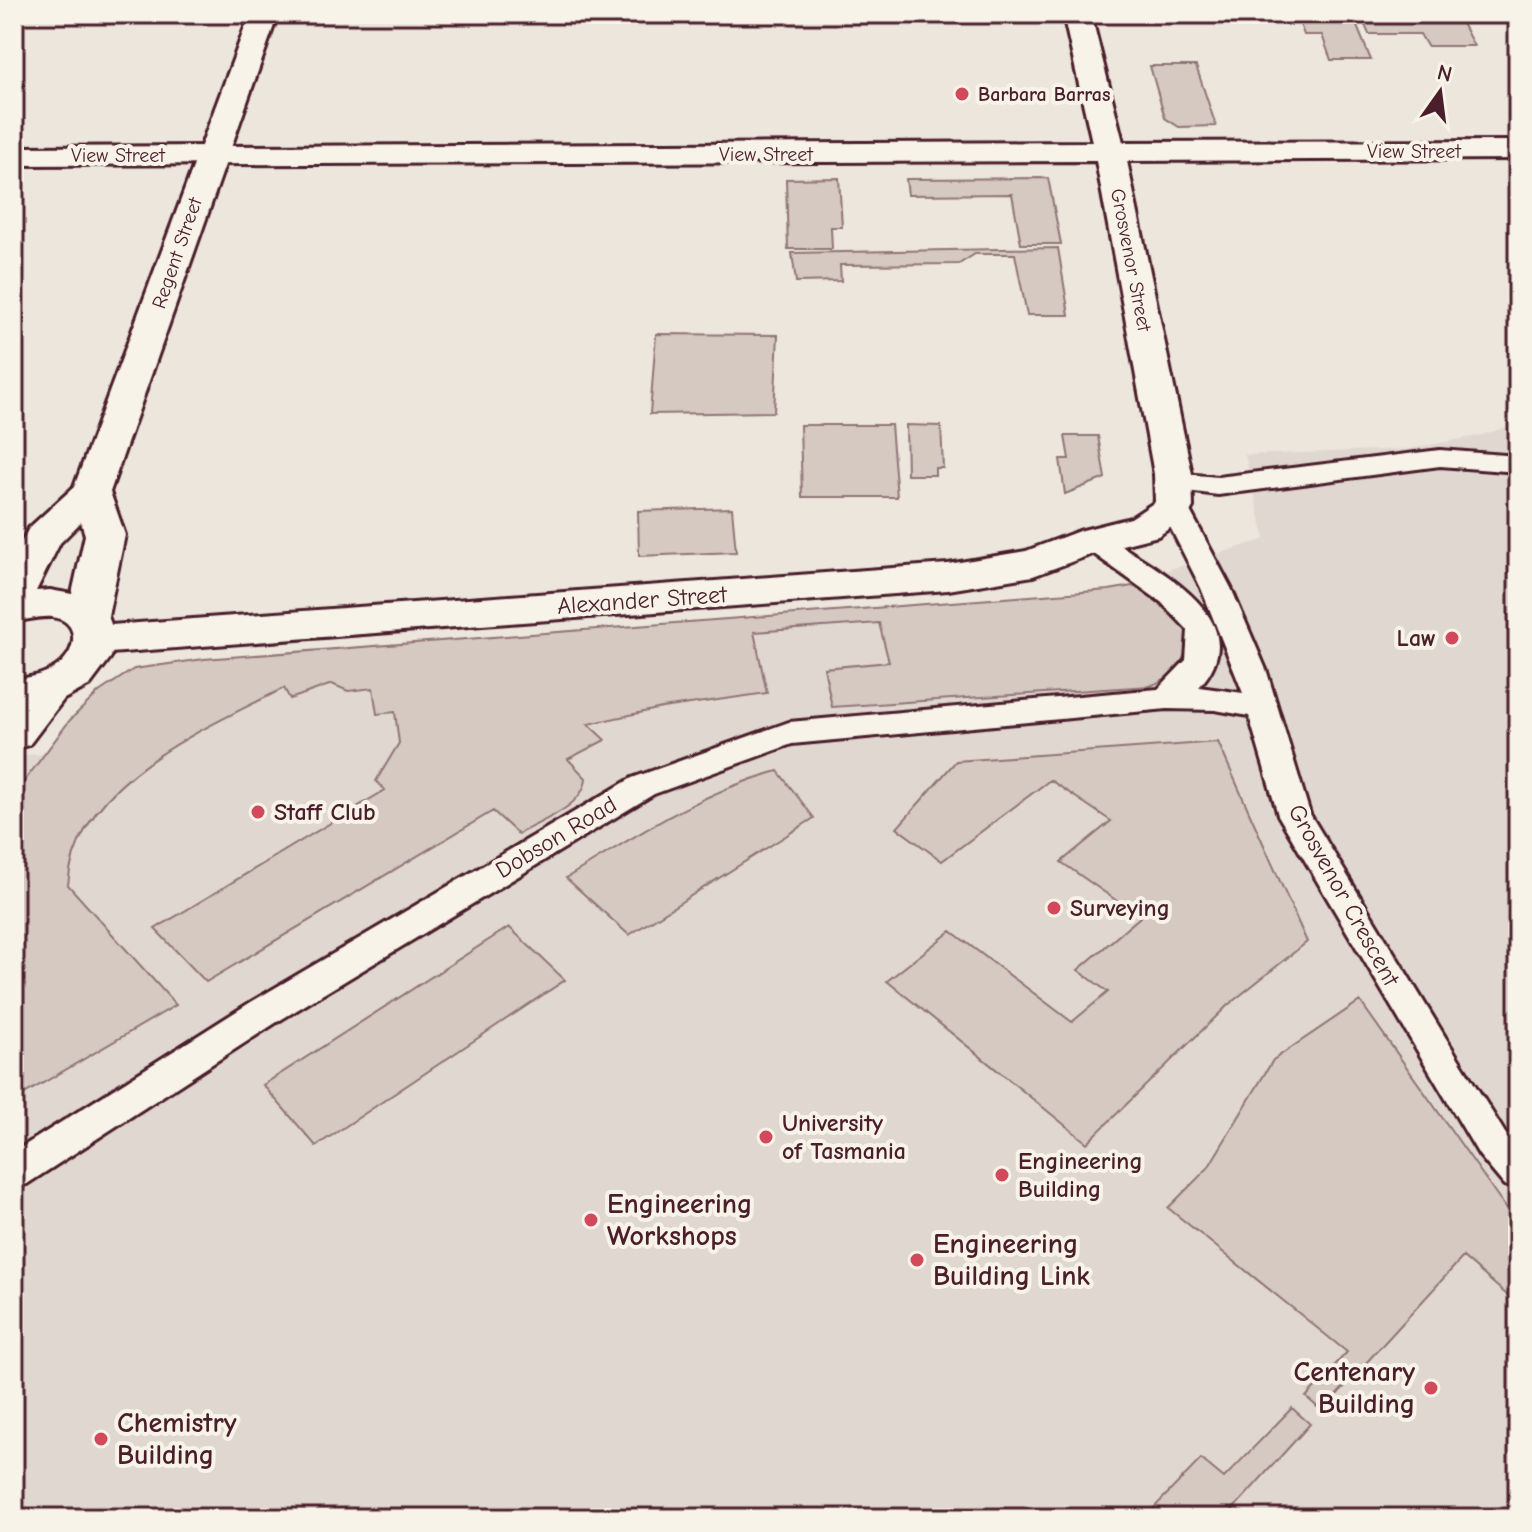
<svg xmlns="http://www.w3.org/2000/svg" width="1532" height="1532" viewBox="0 0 1532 1532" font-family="'Comic Neue',sans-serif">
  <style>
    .built { fill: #e0d7d0 }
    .green { fill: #d5c9c2; stroke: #907476; stroke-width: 2 }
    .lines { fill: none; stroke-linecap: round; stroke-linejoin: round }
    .lane-casing { stroke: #4a1f2b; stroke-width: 6 }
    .street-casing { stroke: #4a1f2b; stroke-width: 6 }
    .secondary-casing { stroke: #4a1f2b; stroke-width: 6 }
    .lane { fill: #f7f3e8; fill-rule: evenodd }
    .street { fill: #f7f3e8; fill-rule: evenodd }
    .secondary { fill: #f7f3e8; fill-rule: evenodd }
    .poi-dot { fill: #d1495b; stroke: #f7f3e8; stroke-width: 3 }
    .labels { text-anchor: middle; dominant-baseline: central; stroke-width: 8; stroke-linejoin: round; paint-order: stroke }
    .far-poi-label { font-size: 20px; font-weight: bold; fill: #4a1f2b; stroke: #f7f3e8; text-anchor: start }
    .far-street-label { font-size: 20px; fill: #4a1f2b; stroke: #f7f3e8 }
    .street-label { font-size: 24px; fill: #4a1f2b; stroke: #f7f3e8 }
    .poi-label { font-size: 24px; font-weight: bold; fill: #4a1f2b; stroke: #f7f3e8; text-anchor: start }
    .near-poi-label { font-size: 28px; font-weight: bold; fill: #4a1f2b; stroke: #f7f3e8; text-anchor: start }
  </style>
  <rect width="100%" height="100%" fill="#ece6dd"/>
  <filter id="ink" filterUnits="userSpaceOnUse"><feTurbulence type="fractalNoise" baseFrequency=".0125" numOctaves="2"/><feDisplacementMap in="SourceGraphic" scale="16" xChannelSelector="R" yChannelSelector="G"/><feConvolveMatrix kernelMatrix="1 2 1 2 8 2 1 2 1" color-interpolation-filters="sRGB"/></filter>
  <g filter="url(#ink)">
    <path class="built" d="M1518 423V1518H14V756L44 754 70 720 99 692 134 669 204 659 1109 590 1132 586 1171 569 1265 539 1245 455 1409 449 1483 435Z"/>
    <path class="green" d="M1360 14H1457L1474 46H1427L1420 34H1369Z
      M1298 19H1354L1371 60H1331L1322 35H1304Z
      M1150 66H1196L1216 126 1179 127 1165 118Z
      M839 178 842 227H831L832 249H788L786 179Z
      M1048 178 1061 244H1021L1012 194 908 195 906 179Z
      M1058 248 1069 315H1027L1015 254H975L959 264 840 265 841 281 796 282 792 253Z
      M656 334 778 335 774 412 650 414Z
      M800 425H891L897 497H802Z
      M906 425 941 426 943 468H935V475H907Z
      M1065 436H1098L1105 478 1065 494 1060 459H1069Z
      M732 508 736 552 639 556 638 511Z
      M1132 586C1159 596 1181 612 1190 639 1184 663 1174 677 1150 686L832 707 824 668 889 662 879 623 754 632 767 693 662 708 588 724 605 740 568 759 586 778C584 807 540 821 518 834L493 811 206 982 155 929 385 790 376 781 399 743 395 712 377 714 373 688 348 691 332 684 290 699 284 688C203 730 76 780 68 885L176 1005 14 1100V795L70 720 99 692 134 669 204 659 1109 590Z
      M1218 742 1307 942 1228 1005 1087 1143 887 981 951 931 1072 1022 1108 992 1078 970 1140 917 1061 862 1111 821 1050 780 942 861 897 828 956 761Z
      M778 771 814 818 629 935 566 878C634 837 700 792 778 771Z
      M509 927 565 980 316 1146 263 1085Z
      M1360 1001 1518 1225V1278L1507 1295 1463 1257 1322 1411 1306 1397 1347 1352 1168 1208 1208 1168 1273 1060Z
      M1292 1408 1310 1424 1225 1518H1144L1201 1459 1224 1478Z"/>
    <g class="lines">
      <defs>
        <path id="lane" d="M1440 450 1518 456V472L1440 466 1218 495 1163 488 1159 482 1163 476 1173 473 1218 477Z
          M1174 498 1184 501 1188 507 1231 588 1267 672 1310 814 1447 1040 1505 1133 1518 1147V1189L1504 1185 1479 1155 1278 815 1249 716 1215 710 1167 709 792 744 654 794 277 1022 27 1184 14 1188V1152L251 1002 632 778 789 722 1158 689 1186 660 1188 630 1161 602 1083 546 1079 540 1083 534 1093 531 1103 534C1152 568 1262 617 1199 687L1243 693 1201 588 1160 507 1164 501Z"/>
        <path id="street" d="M1063 14H1091L1123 142 1518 141V159L1127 161 1192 474 1193 507 1188 516 1158 536 1106 549 1033 576 948 590 97 654 82 650 76 640 82 630 97 626 948 564 1026 551 1079 531 1131 518 1155 502 1154 474 1096 161 14 165V147L1092 142Z"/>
        <path id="secondary" d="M250 14H278L110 492 125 535 108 616 116 638 111 657 90 685 64 699 29 745 14 749V680C30 677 48 675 61 663 78 648 79 620 52 617 40 616 26 620 14 622V556L29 528 74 487ZM81 522 85 535 72 594 50 590 36 591 60 543Z"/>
      </defs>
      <use href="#lane" class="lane-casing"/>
      <use href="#street" class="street-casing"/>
      <use href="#secondary" class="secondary-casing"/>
      <use href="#lane" class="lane"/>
      <use href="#street" class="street"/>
      <use href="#secondary" class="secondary"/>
    </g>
  </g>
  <g class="poi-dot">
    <circle cx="962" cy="94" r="8"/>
    <circle cx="1452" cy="638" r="8"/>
    <circle cx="258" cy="812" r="8"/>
    <circle cx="1054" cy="908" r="8"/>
    <circle cx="766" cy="1137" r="8"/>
    <circle cx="1002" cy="1175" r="8"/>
    <circle cx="591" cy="1220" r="8"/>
    <circle cx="917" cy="1260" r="8"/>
    <circle cx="1431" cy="1388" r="8"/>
    <circle cx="101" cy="1439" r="8"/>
  </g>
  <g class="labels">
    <g class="far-poi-label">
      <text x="978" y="94">Barbara Barras</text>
    </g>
    <g class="far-street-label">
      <text x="1414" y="151">View Street</text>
      <text x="766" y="154">View Street</text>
      <text x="118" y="155">View Street</text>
      <text transform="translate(177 253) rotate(-71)">Regent Street</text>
      <text transform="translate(1131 260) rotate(79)">Grosvenor Street</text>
    </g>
    <g class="street-label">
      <text transform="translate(642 600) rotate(-4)">Alexander Street</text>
      <text transform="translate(556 837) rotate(-31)">Dobson Road</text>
      <text transform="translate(1344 895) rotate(61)">Grosvenor Crescent</text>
    </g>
    <g class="poi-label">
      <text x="1436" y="638" text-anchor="end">Law</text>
      <text x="274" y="812">Staff Club</text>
      <text x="1070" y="908">Surveying</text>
      <text x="782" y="1123">University<tspan x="782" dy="28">of Tasmania</tspan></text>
      <text x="1018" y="1161">Engineering<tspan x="1018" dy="28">Building</tspan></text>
    </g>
    <g class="near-poi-label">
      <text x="607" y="1204">Engineering<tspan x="607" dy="32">Workshops</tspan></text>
      <text x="933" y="1244">Engineering<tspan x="933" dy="32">Building Link</tspan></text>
      <text x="1415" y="1372" text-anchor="end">Centenary<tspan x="1415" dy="32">Building</tspan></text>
      <text x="117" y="1423">Chemistry<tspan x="117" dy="32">Building</tspan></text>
    </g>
  </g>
  <rect width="1532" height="1532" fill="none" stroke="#f7f3e8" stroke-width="48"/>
  <rect x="24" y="24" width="1484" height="1484" fill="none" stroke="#4a1f2b" stroke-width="3" filter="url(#ink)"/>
  <g transform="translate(1440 92) rotate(14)" stroke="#f7f3e8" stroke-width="6" paint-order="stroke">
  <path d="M0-6L14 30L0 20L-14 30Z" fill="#4a1f2b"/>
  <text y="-12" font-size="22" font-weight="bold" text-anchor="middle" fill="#4a1f2b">N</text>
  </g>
</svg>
